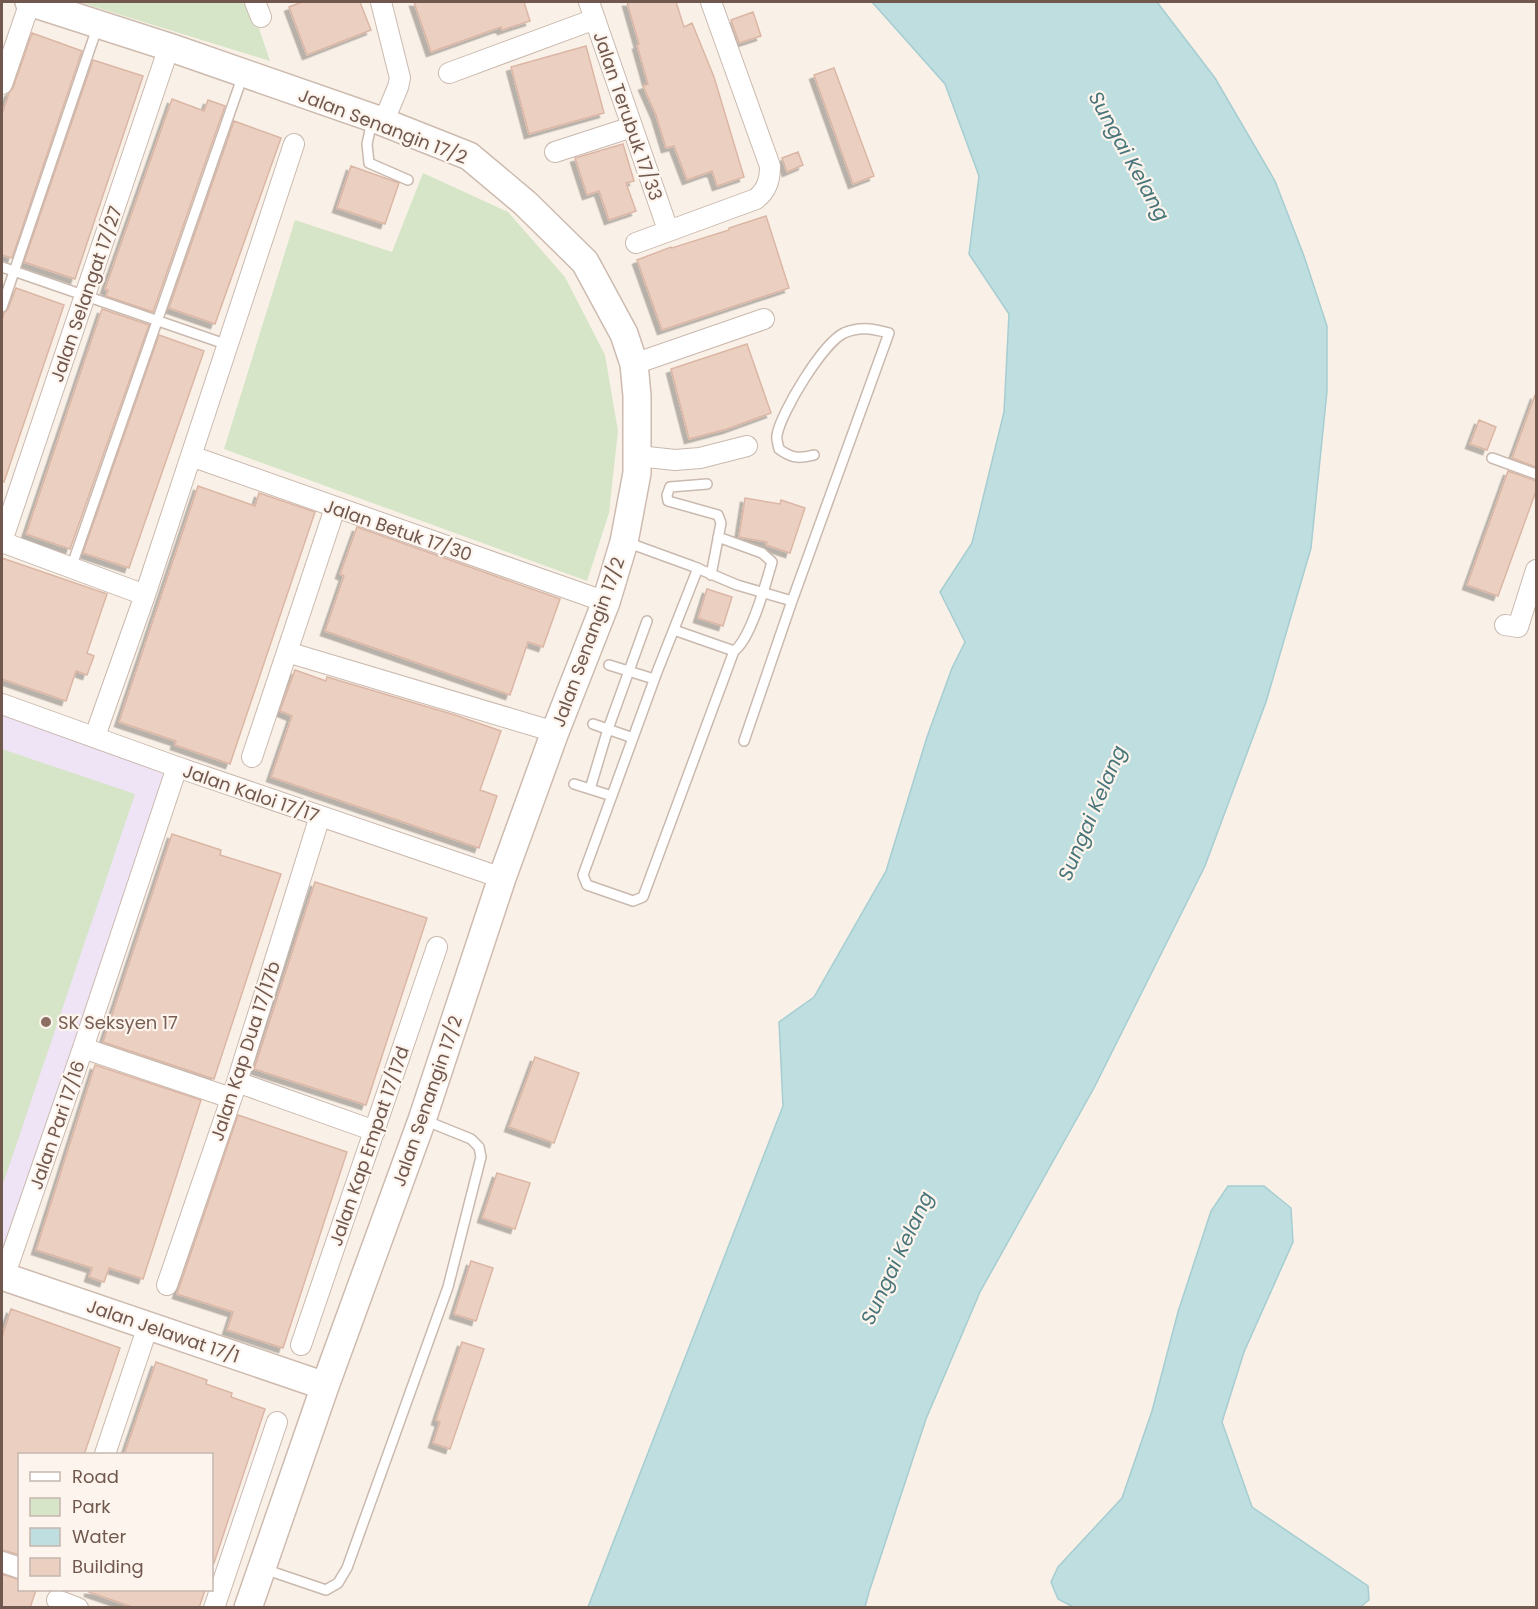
<svg xmlns="http://www.w3.org/2000/svg" width="1538" height="1609" viewBox="0 0 1538 1609" font-family="Poppins,sans-serif">
  <style>
    .education { fill: #eee4f6 }
    .green { fill: #d6e5c7 }
    .water { fill: #bedee0; stroke: #a6cdd1; stroke-width: 1.5 }
    .building { fill: #ebd0c2; stroke: #dcb6a5; stroke-width: 1.5; filter: url(#shadow) }
    .lines { fill: none; stroke-linecap: round; stroke-linejoin: round }
    .lane-casing { stroke: #cab9af; stroke-width: 12 }
    .street-casing { stroke: #cab9af; stroke-width: 22 }
    .secondary-casing { stroke: #cebbb0; stroke-width: 30 }
    .lane { stroke: #fff; stroke-width: 9 }
    .street { stroke: #fff; stroke-width: 20 }
    .secondary { stroke: #fff; stroke-width: 27 }
    .education-dot { fill: #8d6e63; stroke: #fdf5ed; stroke-width: 2 }
    .labels { text-anchor: middle; dominant-baseline: central; stroke-width: 4.5; stroke-linejoin: round; paint-order: stroke }
    .street-label { font-size: 18px; fill: #70584f; stroke: #fdf5ed }
    .education-label { font-size: 18px; fill: #785e54; stroke: #fdf5ed; text-anchor: start }
    .water-label { font-size: 20px; font-style: italic; fill: #48757a; stroke: #fdf5ed }
  </style>
  <defs>
    <filter id="shadow"><feDropShadow dx="-4.5" dy="4.5" stdDeviation="0" flood-color="#0004"/></filter>
  </defs>
  <rect width="100%" height="100%" fill="#f9f1e7"/>
  <path class="education" d="M2 704 177 767 2 1276Z"/>
  <path class="green" d="M79 2H250L270 61Z
    M423 173 508 212 565 277 605 355 618 431 609 513 587 581 224 449 295 220 392 252Z
    M2 749 135 794 2 1187Z"/>
  <path class="water" d="M872 2H1157L1215 78 1275 181 1304 256 1327 326V391L1311 548 1266 702 1205 866 1094 1088 980 1292 926 1419 869 1592 865 1607H588L783 1106 779 1022 814 997 886 871 927 737 952 668 965 642 940 592 972 543 1004 412 1009 314 969 254 979 176 945 84Z
    M1228 1186H1264L1291 1208 1293 1242 1244 1352 1222 1422 1252 1507 1368 1586 1369 1600 1359 1608 1073 1607 1058 1599 1051 1582 1058 1567 1122 1498 1152 1411 1178 1312 1211 1211Z"/>
  <path class="building" d="M302 2H360L371 30 307 55 289 7Z
    M414 2H524L530 21 502 30 501 27 431 52Z
    M627 2H676L684 27 692 23 714 77 744 177 717 186 712 171 687 180 674 146 666 148 656 115 643 86 648 84 637 45 639 44Z
    M753 12 761 36 739 43 731 20Z
    M32 33 82 51 12 258 2 255V114L9 93 13 88Z
    M586 46 604 113 529 134 511 67Z
    M93 60 143 76 75 279 24 262Z
    M834 68 874 176 853 184 814 75Z
    M172 99 204 111 208 100 225 106 153 312 106 296 108 290 105 289Z
    M234 121 281 138 215 324 169 308Z
    M623 144 634 181 626 183 636 211 609 220 599 191 587 195 575 158Z
    M798 152 803 165 787 172 782 158Z
    M351 166 399 183 385 224 337 208Z
    M766 216 789 288 662 330 637 260 671 247 672 248 729 230V228Z
    M16 288 64 305 4 482H2V321L4 313 8 309Z
    M102 309 149 325 70 549 26 534Z
    M159 335 204 351 129 568 83 553Z
    M747 344 771 413 727 429 689 439 671 369Z
    M1535 395H1536V467L1512 458Z
    M1479 420 1496 427 1487 450 1470 444Z
    M1508 471 1536 481V491L1498 596 1467 585Z
    M198 486 255 506 259 493 315 512 230 764 175 745 176 741 119 722Z
    M745 498 780 504 781 500 805 508 790 553 766 545 767 542 739 537Z
    M357 527 560 599 543 647 528 642 510 695 325 631 344 576 340 574Z
    M2 558 107 594 87 653 94 656 87 675 76 671 66 701 2 679Z
    M707 589 732 597 723 626 698 618Z
    M295 670 326 681 327 677 455 715 501 731 480 790 497 796 479 848 271 777 292 716 280 711Z
    M172 834 221 850 220 855 281 874 214 1079 103 1042Z
    M315 882 427 918 366 1105 254 1069Z
    M535 1057 579 1073 554 1143 509 1127Z
    M95 1065 201 1100 143 1279 109 1268 104 1282 89 1277 92 1268 36 1250Z
    M238 1115 347 1152 283 1348 227 1330 233 1312 177 1294Z
    M497 1173 530 1183 515 1229 482 1218Z
    M471 1261 493 1268 476 1321 454 1314Z
    M11 1309 120 1348 84 1455H20V1555L2 1550V1337Z
    M462 1342 484 1349 450 1449 433 1443 440 1422 436 1420Z
    M156 1362 207 1380 206 1384 232 1393 231 1397 265 1409 214 1563H212V1455H124Z
    M2 1574 20 1580V1590H36L30 1608H2Z
    M89 1590H205L199 1608H135L89 1592Z"/>
  <g class="lines">
    <defs>
      <path id="lane" d="M372 121 367 144 369 163 408 180
        M2 267 228 345
        M2 307 97 28
        M1492 458 1536 474
        M707 484 670 487 667 495 668 501 718 515 721 523 711 575
        M626 542 692 566 737 585 792 601
        M71 568 243 75
        M698 568 657 672 583 875 587 885 633 901 643 897 734 651
        M674 630 734 651C751 639 766 583 772 562L762 553 718 537
        M609 665 654 679
        M593 724 633 738
        M744 741 792 601 889 333C872 329 861 326 844 333 823 343 781 412 777 435 776 439 778 444 779 449 791 458 799 459 814 455
        M574 784 612 796
        M590 789 608 729 647 621
        M264 1569 326 1590 338 1583 347 1568 448 1287 481 1157 479 1147 471 1139 424 1120"/>
      <path id="street" d="M255 2 261 17
        M381 2 400 78 398 87 383 123
        M589 2 668 230
        M449 73 595 19
        M2 84 30 2
        M555 152 632 127
        M636 243 756 199C767 190 770 180 770 166L711 2
        M634 364 764 319
        M191 456 606 602
        M638 456 675 460 700 458 747 446
        M2 541 169 47
        M2 542 145 595
        M1505 625 1518 627 1536 570
        M287 652 555 732
        M2 704 177 767 502 878
        M95 736 145 595 294 144
        M252 757 335 508
        M83 1048 231 1098
        M237 1082 375 1131
        M4 1277 83 1048 177 767
        M167 1285 237 1082 320 816
        M301 1345 437 947
        M105 1454 148 1326
        M2 1562 20 1568
        M57 1600 78 1608
        M214 1608 277 1422"/>
      <path id="secondary" d="M29 2 169 47 373 118 469 156 525 203 585 262 624 334 634 364 637 396V473L624 542 606 602 555 732 502 878 422 1120 325 1386 248 1608
        M2 1276 325 1386"/>
    </defs>
    <use href="#lane" class="lane-casing"/>
    <use href="#street" class="street-casing"/>
    <use href="#secondary" class="secondary-casing"/>
    <use href="#lane" class="lane"/>
    <use href="#street" class="street"/>
    <use href="#secondary" class="secondary"/>
  </g>
  <circle class="education-dot" cx="46" cy="1022" r="6"/>
  <g class="labels">
    <g class="street-label">
      <text transform="translate(628 116) rotate(71)">Jalan Terubuk 17/33</text>
      <text transform="translate(383 126) rotate(21)">Jalan Senangin 17/2</text>
      <text transform="translate(86 294) rotate(-71)">Jalan Selangat 17/27</text>
      <text transform="translate(398 530) rotate(19)">Jalan Betuk 17/30</text>
      <text transform="translate(588 642) rotate(-70)">Jalan Senangin 17/2</text>
      <text transform="translate(251 793) rotate(19)">Jalan Kaloi 17/17</text>
      <text transform="translate(245 1051) rotate(-72)">Jalan Kap Dua 17/17b</text>
      <text transform="translate(427 1101) rotate(-71)">Jalan Senangin 17/2</text>
      <text transform="translate(57 1125) rotate(-71)">Jalan Pari 17/16</text>
      <text transform="translate(369 1146) rotate(-71)">Jalan Kap Empat 17/17d</text>
      <text transform="translate(163 1331) rotate(19)">Jalan Jelawat 17/1</text>
    </g>
    <g class="education-label">
      <text x="58" y="1022">SK Seksyen 17</text>
    </g>
    <g class="water-label">
      <text transform="translate(1129 156) rotate(61)">Sungai Kelang</text>
      <text transform="translate(1092 813) rotate(-67)">Sungai Kelang</text>
      <text transform="translate(897 1258) rotate(-65)">Sungai Kelang</text>
    </g>
  </g>
  <rect width="1538" height="1609" fill="none" stroke="#70584f" stroke-width="6"/>
  <rect x="18" y="1453" width="195" height="138" fill="#fdf5ed" stroke="#c5b6ae" stroke-width="1.5"/>
  <rect x="30" y="1472" width="30" height="9" fill="#ffffff" stroke="#c5b6ae" stroke-width="1.5"/>
  <text x="72" y="1483" font-size="18" fill="#70584f">Road</text>
  <rect x="30" y="1498" width="30" height="18" fill="#d6e5c7" stroke="#c5b6ae" stroke-width="1.5"/>
  <text x="72" y="1513" font-size="18" fill="#70584f">Park</text>
  <rect x="30" y="1528" width="30" height="18" fill="#bedee0" stroke="#c5b6ae" stroke-width="1.5"/>
  <text x="72" y="1543" font-size="18" fill="#70584f">Water</text>
  <rect x="30" y="1558" width="30" height="18" fill="#ebd0c2" stroke="#c5b6ae" stroke-width="1.5"/>
  <text x="72" y="1573" font-size="18" fill="#70584f">Building</text>
</svg>
